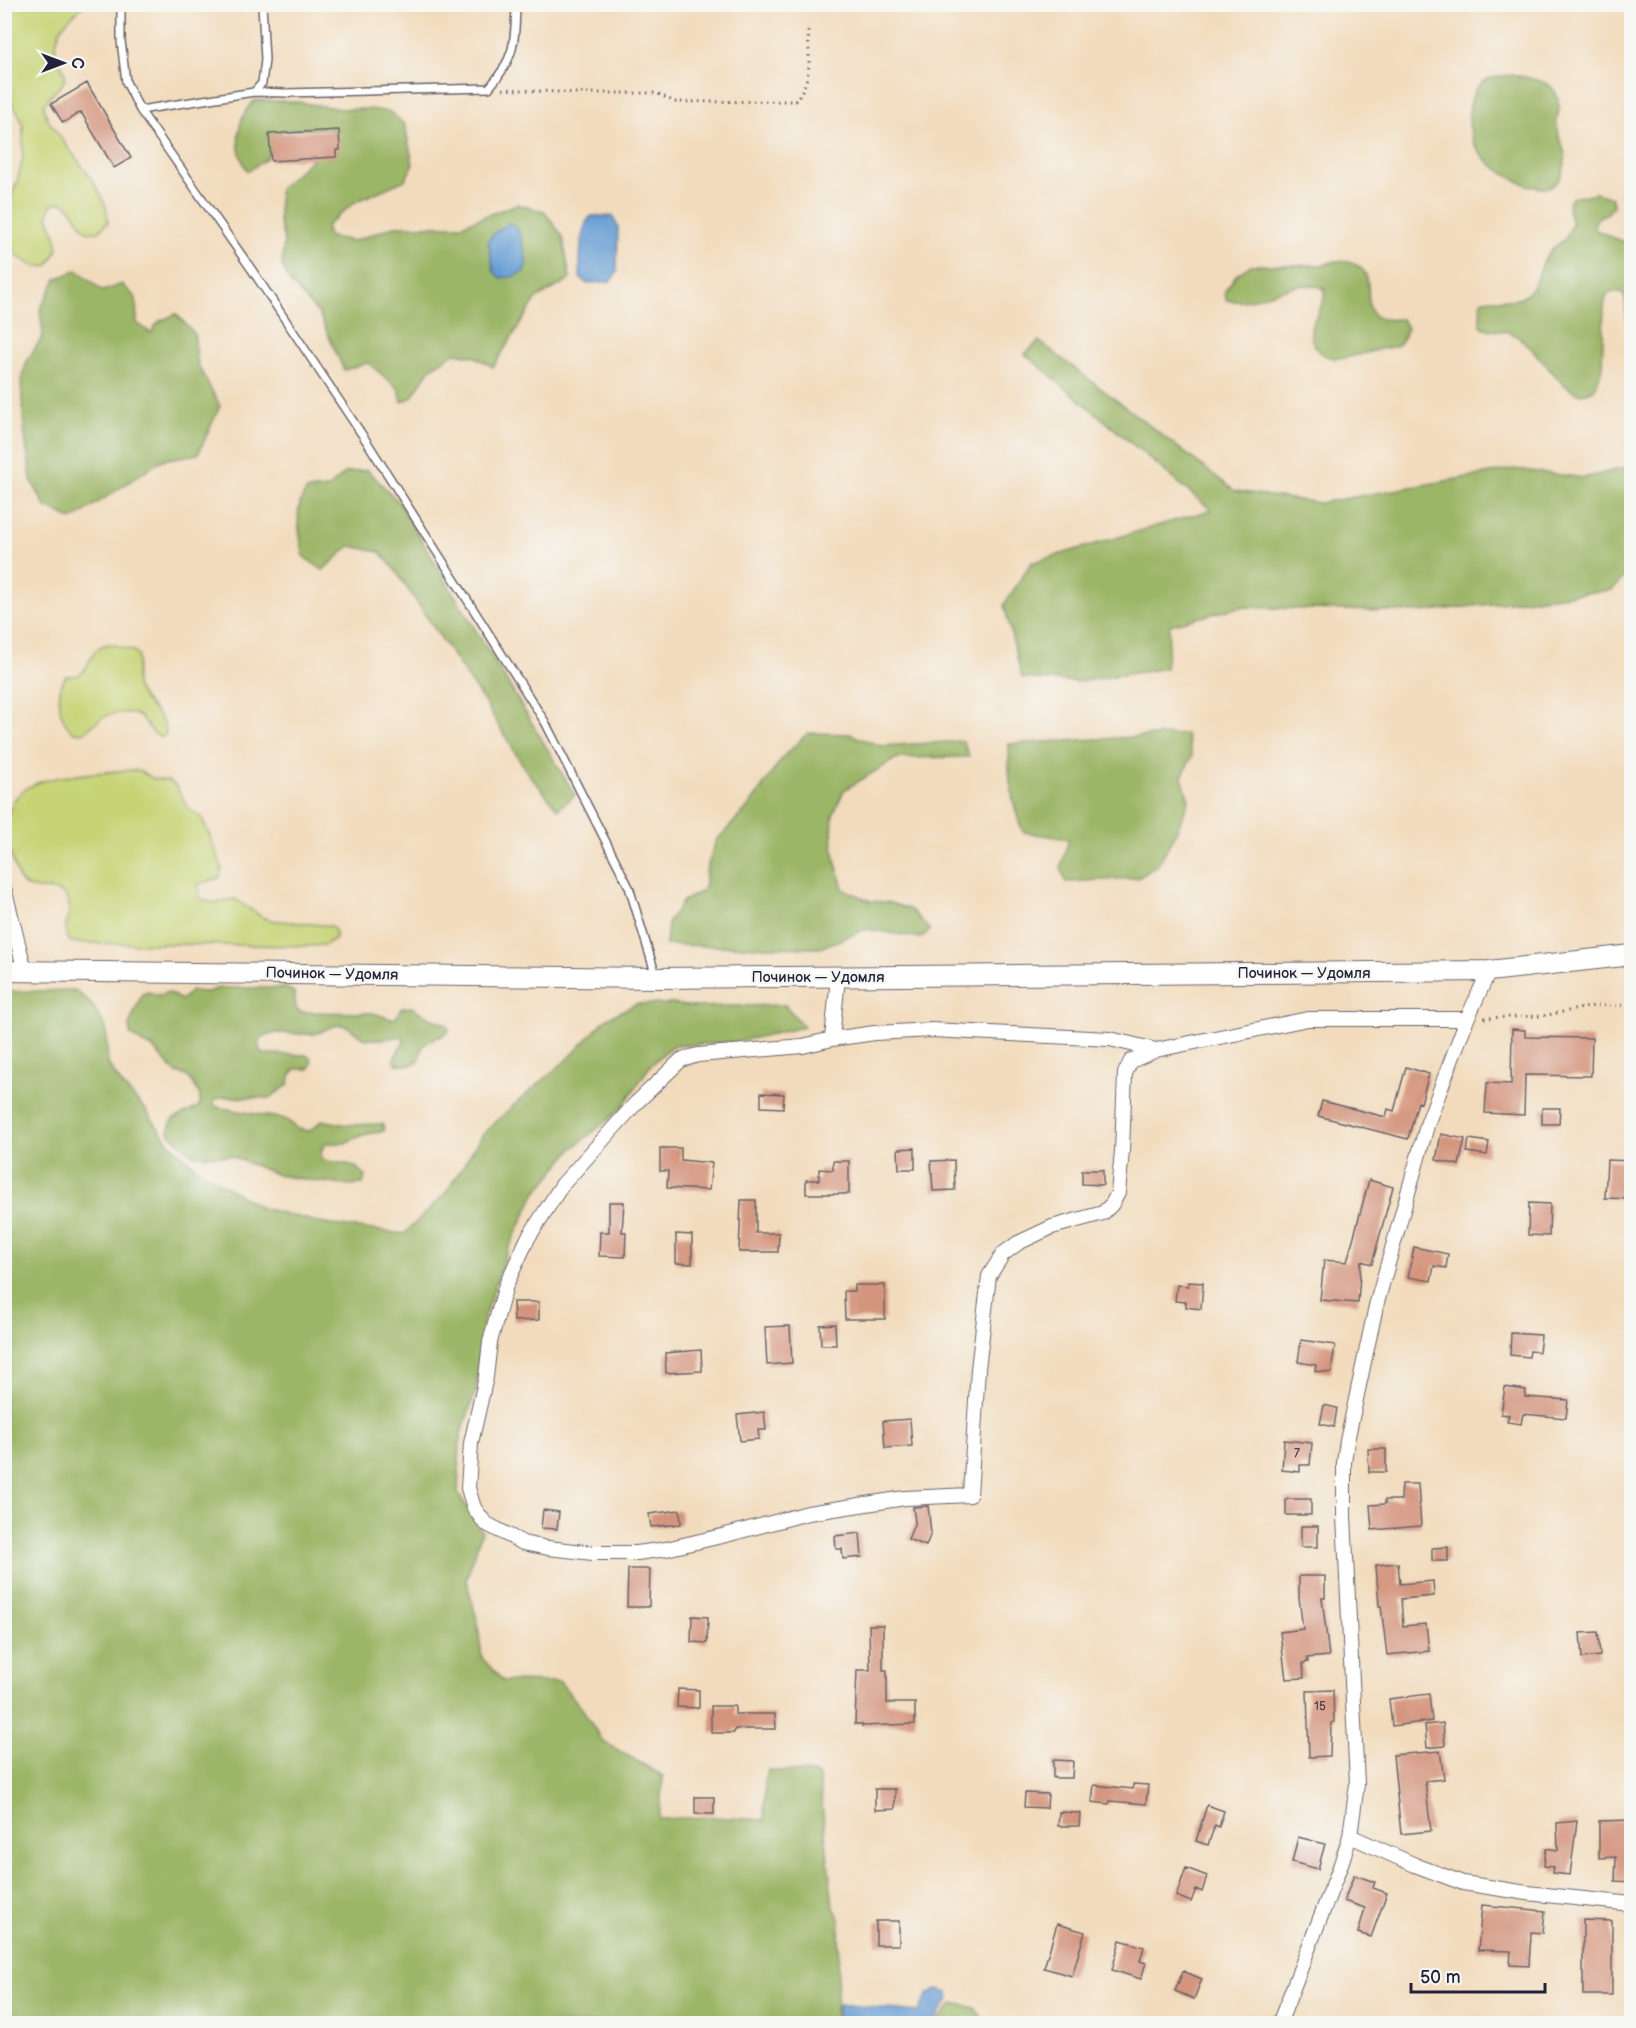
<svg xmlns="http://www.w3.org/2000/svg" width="1636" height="2028" viewBox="0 0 1636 2028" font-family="'Balsamiq Sans',sans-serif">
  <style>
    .green { fill: #c6d476; stroke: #747b58; stroke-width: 1.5 }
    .forest { fill: #9cb667; stroke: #5f6c51; stroke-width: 1.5 }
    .water { fill: #679dd4; stroke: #446088; stroke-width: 1.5 }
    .building { fill: #d4947e }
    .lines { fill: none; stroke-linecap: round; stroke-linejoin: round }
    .lane-casing { stroke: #6b6368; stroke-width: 10 }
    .street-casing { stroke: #6b6368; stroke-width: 16 }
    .secondary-casing { stroke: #6b6368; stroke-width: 22 }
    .path { stroke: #6b6368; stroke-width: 3; stroke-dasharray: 1.5 4.5; stroke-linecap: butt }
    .lane { stroke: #fff; stroke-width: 7 }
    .street { stroke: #fff; stroke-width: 14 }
    .secondary { stroke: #fff; stroke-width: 20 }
    .labels { text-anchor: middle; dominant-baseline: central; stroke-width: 5; stroke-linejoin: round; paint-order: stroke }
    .number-label { font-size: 12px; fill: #4e3e4c }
    .street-label { font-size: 15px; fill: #22223b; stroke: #f6f6f2 }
  </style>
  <rect width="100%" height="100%" fill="#f6f6f2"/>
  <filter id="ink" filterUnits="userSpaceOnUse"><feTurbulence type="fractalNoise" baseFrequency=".0167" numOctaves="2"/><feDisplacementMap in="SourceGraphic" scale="12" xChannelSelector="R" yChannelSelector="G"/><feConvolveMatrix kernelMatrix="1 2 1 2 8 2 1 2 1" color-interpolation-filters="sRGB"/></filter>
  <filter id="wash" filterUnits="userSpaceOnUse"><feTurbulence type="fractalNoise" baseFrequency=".008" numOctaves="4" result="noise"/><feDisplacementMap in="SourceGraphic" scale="24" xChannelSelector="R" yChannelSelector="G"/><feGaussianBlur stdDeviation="1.35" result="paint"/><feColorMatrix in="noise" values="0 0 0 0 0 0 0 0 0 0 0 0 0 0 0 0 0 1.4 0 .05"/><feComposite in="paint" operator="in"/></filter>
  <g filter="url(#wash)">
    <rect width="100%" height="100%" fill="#f2dbbc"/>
    <path class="green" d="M4 5H85C66 20 55 29 55 56 76 84 60 82 44 104 44 119 55 128 63 141 78 162 109 195 108 222L98 232H88C75 222 71 194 51 205L48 216 55 234 58 249 48 266 36 267 23 260 10 250 6 235 7 208 18 179 23 157V126L19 114 5 96Z
      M111 644 134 651 138 655C139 665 134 675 136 685 141 704 166 714 166 734L161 738C152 734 150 728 144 721 134 708 110 712 99 720 93 724 89 730 83 733L73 732C58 720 55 692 66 676 70 676 76 677 80 674 94 664 88 646 111 644Z
      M132 770 140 771 154 779 169 781 177 787 188 808 201 817 206 827 222 867 220 878 198 884 201 899 214 903 235 899 262 917 270 920 331 926 335 930 336 938 325 945 308 946 79 943 69 941C59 927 76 911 66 897 55 883 30 896 20 880 14 870 12 855 8 845 0 788 34 780 77 775 96 773 114 771 132 770Z"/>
    <path class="forest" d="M1515 75C1535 80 1557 79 1559 105 1560 113 1555 120 1557 127 1560 146 1569 151 1563 171 1553 210 1494 171 1480 153 1465 134 1463 92 1488 79 1496 75 1506 76 1515 75Z
      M255 100 298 102 341 109H370L390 112 405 125 413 165 405 180 355 202 326 226 329 237 354 241 395 226H459L517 204 544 211 563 237 570 279 536 299 493 367 474 356 454 353 429 370 412 397 402 402 399 389 368 363 344 370 319 314 289 281 282 265 284 240 279 221V189L312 159 337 143 331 128 282 130 266 159 248 171C233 151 236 117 255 100Z
      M1596 193 1612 198 1613 206 1608 213 1597 218 1594 226 1596 230 1618 240 1631 243V340L1628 331 1625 297 1620 292 1612 291 1606 297 1604 307 1602 368 1595 389C1590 392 1584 395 1577 393 1557 386 1533 342 1511 333 1500 329 1489 333 1480 325L1481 301C1494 295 1511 304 1523 297 1538 288 1539 265 1549 252 1553 247 1559 244 1564 240 1568 236 1570 228 1572 223L1568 209 1569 202 1572 198Z
      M1335 261C1392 261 1351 312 1382 319 1388 320 1396 319 1402 319L1407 328C1405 334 1404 341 1398 345 1394 348 1386 348 1380 349 1359 354 1325 370 1313 342 1304 324 1327 308 1325 289 1293 274 1259 308 1226 300L1225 291 1236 275 1251 265H1324Z
      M77 270 103 291 122 284 136 298 137 323 151 333 158 322 176 314 194 333 198 365 220 406 198 454 162 460 72 520 45 506 31 480 24 429 21 381 27 361 43 336 40 309 56 279Z
      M1039 341 1235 491 1320 503 1514 469 1584 478 1631 466V570L1612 590 1421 612 1239 607 1170 625 1166 668 1077 682 1022 678 1004 605 1031 563 1211 510 1025 354Z
      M367 470 398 501 575 795 558 809 527 772 485 703 395 570 380 552 350 546 323 570 304 557C300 536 292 508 307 490L328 488 345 473Z
      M808 733 849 734 881 746 963 741 969 757 897 758 844 790 833 815 832 838 835 860 843 889 870 901 888 902 911 910 930 930 921 938 866 929 820 948 666 945 668 922 683 901 704 890 706 871 716 841 750 805 783 757Z
      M1186 734 1192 756 1182 777 1189 801 1176 832 1158 865 1138 878 1066 882 1061 868 1069 839 1023 832C1011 802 1008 777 1009 744Z
      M219 988H286L294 992 296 1009 302 1012 373 1013 391 1019 396 1018 402 1008 412 1007 429 1018 446 1024 449 1030C442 1039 432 1037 425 1044 420 1048 422 1052 420 1057 417 1067 403 1067 395 1063L394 1058 405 1040 401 1037C388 1037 377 1042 364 1038 355 1035 350 1024 340 1025 330 1025 322 1033 313 1034 296 1036 272 1027 258 1041L260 1052 265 1054 306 1055 311 1058 312 1063 309 1069H296L291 1074 288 1085 269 1098 223 1097 214 1100V1104L216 1107 285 1119 299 1129 310 1131 322 1120 347 1125 383 1124 384 1131 363 1135 345 1143H326L321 1151 322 1159 326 1161C340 1163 357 1163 365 1176L363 1184 344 1185 295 1178 278 1175 231 1156 193 1155 169 1133V1128L173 1119 197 1108 200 1104V1095L191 1080 185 1075 176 1073 152 1047 143 1044 130 1034 129 1025 142 994 148 992 160 995 168 992 181 1000 191 991 207 992Z
      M75 990 92 1005 106 1028 108 1064 123 1086 145 1109 168 1142 198 1169 259 1207 325 1224 404 1234 446 1193 483 1134 514 1105 570 1057 607 1018 636 1004H672L694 1007 785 1005 804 1027 736 1042 672 1046 650 1066 621 1109 572 1149 535 1194 507 1252 484 1317 476 1390 460 1437 458 1493 482 1531 466 1580 477 1619 482 1658 503 1681 560 1682 583 1710 602 1741 663 1776 659 1819 713 1817 764 1820 765 1780 768 1770 813 1773 819 1776 833 1906 840 1919 836 2018 846 2023 287 2024 263 2020 241 2024 5 2023 4 992Z
      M953 2003 975 2008 986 2023H935Z"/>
    <path class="water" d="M592 216H612L618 226 617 272 613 278 609 282 586 283 580 278C580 263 579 224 592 216Z
      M509 223C513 225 515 225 517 229 521 235 528 261 526 267 523 276 509 278 501 278L494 272 488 242 493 234Z
      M937 1989 949 1993 950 1998 935 2019 929 2023H853L838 2017V2004L918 2012 928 1994Z"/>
    <g id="blocks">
      <path class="building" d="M87 83 131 158 114 168 81 112 63 123 51 104Z
        M339 130 340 150H336V157L271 161 269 134Z
        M1512 1029 1525 1030V1037L1592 1038 1591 1076 1525 1075 1524 1115 1485 1113 1487 1083 1511 1084Z
        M1406 1067 1429 1074 1421 1103 1418 1102 1408 1139 1318 1116 1322 1101 1386 1117 1388 1109 1394 1111Z
        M761 1093 784 1094 783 1108 761 1107Z
        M1542 1108H1560L1559 1124H1542Z
        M1441 1134 1465 1139 1459 1165 1436 1160Z
        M1469 1139 1489 1142 1487 1155 1467 1152Z
        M660 1148H681V1160L712 1163 709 1190 667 1188 668 1171H660Z
        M915 1148V1169H899L898 1149Z
        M954 1160 955 1190 933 1191 931 1161Z
        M1607 1160 1632 1161V1199L1605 1198Z
        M833 1161H849V1194H806V1180H819V1169L833 1170Z
        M1082 1170H1103V1185L1082 1184Z
        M1369 1180 1393 1187 1372 1264 1361 1261 1358 1303 1320 1300 1324 1260 1347 1262Z
        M741 1200H756V1233H779L778 1252H739Z
        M609 1202H624L622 1232H626L625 1257 599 1256 600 1232H609Z
        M1529 1203 1550 1204 1549 1236 1528 1235Z
        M676 1234 692 1235V1264L676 1263Z
        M1414 1247 1448 1254 1446 1268 1434 1266 1431 1281 1408 1277Z
        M1188 1282 1203 1283 1201 1309 1186 1307V1302L1175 1301 1177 1285 1188 1286Z
        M854 1285H885V1319H845L844 1291H854Z
        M513 1302H539V1320L514 1321Z
        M835 1324 836 1345H821L820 1325Z
        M790 1326 792 1363 767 1365 765 1327Z
        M1511 1333 1541 1335 1539 1352 1530 1351 1529 1357 1510 1355Z
        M1301 1340 1335 1345 1331 1373 1315 1371 1316 1365 1298 1362Z
        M701 1350 702 1371 666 1373 665 1353Z
        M1505 1387 1526 1390 1525 1397 1568 1400 1566 1418 1523 1414 1521 1424 1507 1422 1509 1415 1501 1414Z
        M1324 1405 1337 1408 1334 1427 1320 1424Z
        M764 1412 766 1430H758L759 1439 740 1441 737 1415Z
        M910 1419 912 1446 885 1448 883 1421Z
        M1284 1440 1312 1443 1310 1465H1300V1472L1282 1470Z
        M1368 1449H1386V1472H1369Z
        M1402 1484H1418L1421 1526 1372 1530 1370 1505 1385 1504V1500H1401Z
        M1286 1499H1311V1515H1286Z
        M928 1506 931 1533 926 1546 908 1539 915 1522 913 1507Z
        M543 1510 559 1512 557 1529 541 1528Z
        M680 1510 681 1524 651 1527 649 1514Z
        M1301 1526H1318V1547H1301Z
        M860 1533 862 1557 843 1559 842 1549H836L835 1536Z
        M1448 1547V1561H1432V1548Z
        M1398 1563 1400 1584 1433 1581 1434 1596 1401 1599 1403 1626 1426 1624 1429 1651 1387 1655 1381 1606H1379L1376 1565Z
        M628 1569H650L649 1607H627Z
        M1299 1576H1325V1598H1322L1329 1656 1307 1658 1308 1662 1303 1663 1304 1678 1286 1679 1280 1632 1303 1629 1299 1598Z
        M692 1616 708 1617 707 1643 691 1642Z
        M869 1625H883V1670H887V1703H915V1724L862 1726V1724H855L857 1670H870Z
        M1598 1632 1600 1656 1582 1658 1580 1633Z
        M678 1689 699 1690V1708L677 1707Z
        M1333 1690 1334 1722 1331 1723 1330 1756 1309 1757 1307 1691Z
        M1429 1694 1432 1721 1392 1726 1389 1699Z
        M711 1706H735V1714H775L776 1729H735L734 1733H711Z
        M1443 1723 1445 1746 1427 1748 1425 1725Z
        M1440 1751 1444 1779 1425 1781 1431 1831 1401 1834 1393 1755Z
        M1053 1760 1073 1761 1072 1778H1053Z
        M1133 1784 1148 1785 1146 1804 1110 1801 1109 1804 1092 1802 1094 1785 1133 1789Z
        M875 1789H895V1809L875 1810Z
        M1025 1793 1048 1794 1047 1808 1024 1807Z
        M695 1797H714V1814H695Z
        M1207 1805 1224 1811 1219 1827 1215 1825 1208 1845 1196 1841Z
        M1059 1812 1080 1813 1079 1826H1058Z
        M1632 1820V1882L1615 1881 1616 1857 1599 1858V1821Z
        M1577 1821 1570 1875 1552 1873 1553 1867 1544 1866 1546 1848 1558 1850 1557 1823Z
        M1298 1837 1325 1844 1318 1869 1292 1862Z
        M1186 1868 1207 1876 1202 1892 1196 1889 1191 1902 1176 1896Z
        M1354 1875 1375 1882 1373 1888 1387 1893 1371 1937 1358 1933 1365 1908 1344 1901Z
        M1482 1905 1545 1911 1543 1933 1531 1932 1529 1966 1510 1965 1511 1951 1478 1950Z
        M1583 1920 1612 1921V1995H1583Z
        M876 1921H899V1945H876Z
        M1057 1924 1085 1932 1072 1976 1044 1968Z
        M1120 1940 1144 1947 1140 1961 1146 1963 1141 1979 1112 1970Z
        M1183 1971 1202 1979 1194 1999 1175 1991Z"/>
    </g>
  </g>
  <g filter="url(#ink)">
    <use href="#blocks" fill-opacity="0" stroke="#6b6368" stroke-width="1.5"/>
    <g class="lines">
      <defs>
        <path id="lane" d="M121 4V41L126 82 140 110 252 270 367 442 545 722 629 887 656 976
          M254 92 286 93 489 88C515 58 515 43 516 4
          M140 110 254 92 262 83 265 60 262 4"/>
        <path id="street" d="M4 888 25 971
          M838 977 832 1039 875 1033 932 1030 1110 1039 1156 1050 1308 1019H1467L1428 1122 1376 1306 1347 1441 1344 1462V1516L1357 1784 1350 1836 1340 1867 1279 2024
          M1467 1019 1489 971
          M832 1039 803 1046 698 1055 681 1060 636 1103 562 1185 528 1238 506 1285 490 1342 486 1377 471 1443 468 1488 474 1508 485 1523 523 1543 548 1548 593 1553H637L666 1549 726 1535 808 1513 905 1498 970 1495 978 1369 989 1276 1003 1254 1018 1243 1052 1227 1103 1213 1112 1204 1118 1193 1122 1151 1125 1073 1131 1061 1156 1050
          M1350 1836 1415 1865 1463 1883 1527 1893 1632 1904"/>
        <path id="secondary" d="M4 971 656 978 1489 971 1632 955"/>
      </defs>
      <use href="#lane" class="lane-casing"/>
      <use href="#street" class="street-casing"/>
      <use href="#secondary" class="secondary-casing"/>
      <path class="path" d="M503 89 576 93H656L675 102 795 101C813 80 809 56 808 30
        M1484 1018 1542 1016 1594 1006 1632 1005"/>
      <use href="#lane" class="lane"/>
      <use href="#street" class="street"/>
      <use href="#secondary" class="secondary"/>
    </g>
  </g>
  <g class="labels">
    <g class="number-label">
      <text x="1297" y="1453">7</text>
      <text x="1320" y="1706">15</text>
    </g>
    <g class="street-label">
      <text x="1304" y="973">Починок — Удомля</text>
      <text transform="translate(332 974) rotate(1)">Починок — Удомля</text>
      <text x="818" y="977">Починок — Удомля</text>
    </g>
  </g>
  <rect width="1636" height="2028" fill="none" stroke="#f6f6f2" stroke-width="24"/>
  <g transform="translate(63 63) rotate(90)" stroke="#f6f6f2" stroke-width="4.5" paint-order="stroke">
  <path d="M0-4.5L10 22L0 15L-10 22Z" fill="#22223b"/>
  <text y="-9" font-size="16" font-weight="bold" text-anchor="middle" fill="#22223b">С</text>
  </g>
  <path d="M1411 1983v9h134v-9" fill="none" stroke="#22223b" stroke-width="3"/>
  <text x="1420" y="1983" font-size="18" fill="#22223b" stroke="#f6f6f2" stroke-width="4.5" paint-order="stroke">50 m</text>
</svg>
